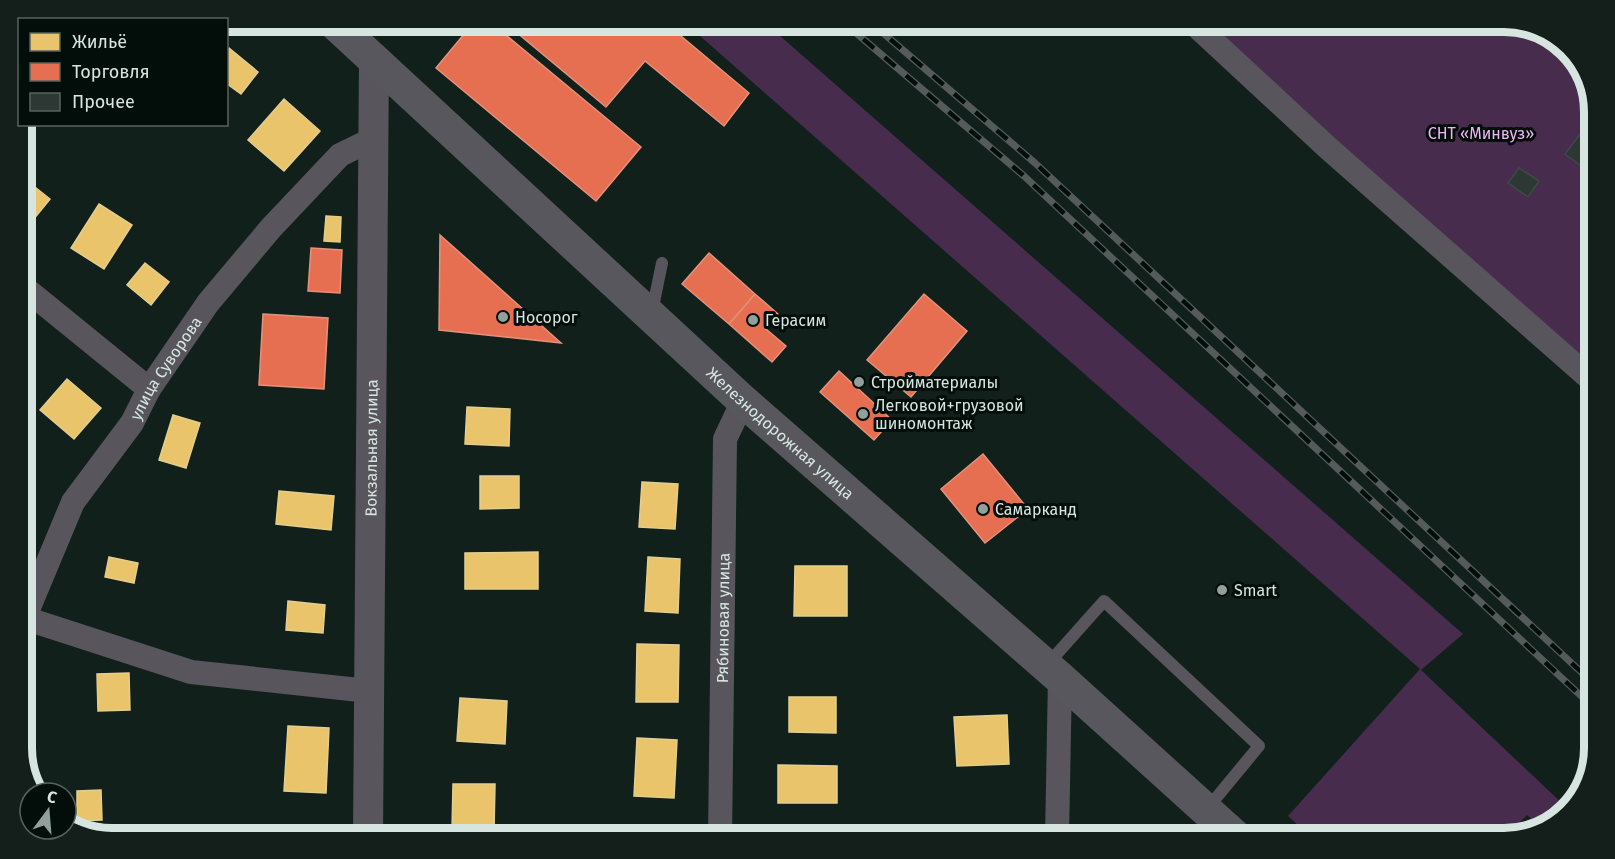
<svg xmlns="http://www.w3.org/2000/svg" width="1615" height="859" viewBox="0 0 1615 859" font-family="'Fira Sans',sans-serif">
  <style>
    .green { fill: #482c4d }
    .homes { fill: #e9c46a; stroke: #e3ce8d; stroke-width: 1.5 }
    .shops { fill: #e76f51; stroke: #e2927c; stroke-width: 1.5 }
    .building { fill: #2d3835; stroke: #3e4a46; stroke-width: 1.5 }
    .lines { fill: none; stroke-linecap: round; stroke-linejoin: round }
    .service { stroke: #58565c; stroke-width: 12 }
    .minor { stroke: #58565c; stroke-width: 24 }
    .tertiary { stroke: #58565c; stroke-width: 30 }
    .secondary { stroke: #58575d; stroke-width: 33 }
    .rail-casing { stroke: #555b5b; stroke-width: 7 }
    .rail { stroke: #030d09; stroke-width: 4.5; stroke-dasharray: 14; stroke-linecap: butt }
    .poi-dot { fill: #91a09a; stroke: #030d09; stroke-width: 2 }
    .labels { text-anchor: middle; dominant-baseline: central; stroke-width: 6; stroke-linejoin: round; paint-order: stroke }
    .park-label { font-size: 16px; fill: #f0b4f7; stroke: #030d09 }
    .poi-label { font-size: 16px; fill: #d6e5df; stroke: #030d09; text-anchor: start }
    .street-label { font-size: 16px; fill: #d6e5df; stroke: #030d09 }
    .rim { fill: none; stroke: #d6e5df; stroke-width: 8 }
  </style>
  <rect width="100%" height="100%" fill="#11201b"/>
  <path class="green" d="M683 21H763L1463 634 1421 670 1567 808 1554 823 1540 827 1527 815 1504 838H1312L1288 816 1420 669Z
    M1191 21H1504L1544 30 1579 61 1594 106V382Z"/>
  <path class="homes" d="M229 48 258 72 241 94 226 83V51Z
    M284 99 320 131 284 171 248 140Z
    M21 176 50 199 33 220 21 211Z
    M99 204 132 225 104 269 71 248Z
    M326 216 341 217 340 242 324 241Z
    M145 263 169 282 151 305 127 285Z
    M67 379 101 408 74 439 40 410Z
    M467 407 510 409 509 446 465 444Z
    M173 415 200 423 186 468 159 460Z
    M480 476H519V508L480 509Z
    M642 482 678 484 675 529 639 527Z
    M279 491 334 496 331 530 276 524Z
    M538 552V589H465V553Z
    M109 557 138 563 134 583 105 577Z
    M648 557 680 559 678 613 645 611Z
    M795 566H847V616H794Z
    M288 601 325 605 323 633 286 630Z
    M637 644 679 645 678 702H636Z
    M129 673 130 710 98 711 97 674Z
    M789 697H836V733L789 732Z
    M460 698 507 701 505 744 457 741Z
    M1007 715 1009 764 957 766 954 717Z
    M288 726 329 728 326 793 284 791Z
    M637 738 677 740 674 798 634 796Z
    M778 765 837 766V803H778Z
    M453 784H495L494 831 452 830Z
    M101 790 102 820 77 821V791Z"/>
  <path class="shops" d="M475 21H489L641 147 596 201 436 68Z
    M503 21H663L749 93 724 126 645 61 606 107Z
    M440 235 561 343 439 330Z
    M311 248 342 250 340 293 308 291Z
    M709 253 755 294 729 324 682 284Z
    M755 294 778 314 766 329 786 346 772 362 729 324Z
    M924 294 967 331 911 397 867 360Z
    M263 314 328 318 324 389 259 385Z
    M839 371 892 420 874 440 820 392Z
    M983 454 1028 509 985 543 941 489Z"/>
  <path class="building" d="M998 21H1021L1013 32Z
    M1583 130 1594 139V146L1580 165 1565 154Z
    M1519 168 1539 181 1528 197 1508 183Z"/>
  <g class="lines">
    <path class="service" d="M652 312 662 263
      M1047 665 1104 601 1259 746 1207 809"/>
    <g class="minor">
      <path d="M1191 21 1328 148 1594 382"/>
      <path d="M21 285 149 389"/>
      <path d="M21 617 191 672 369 691"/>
      <path id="s1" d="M21 641 25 617 73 502 132 423 149 389 208 303 271 228 340 155 373 139"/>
      <path id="s2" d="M720 838 725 439 743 401"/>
      <path d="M1057 838 1060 678"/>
    </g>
    <path class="tertiary" id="s3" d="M368 838 374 58"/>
    <path class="secondary" id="s4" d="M332 21 743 401 1060 678 1237 838"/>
    <defs>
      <path id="rail" d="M842 21 1024 176 1594 708
        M869 21 1035 163 1594 684"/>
    </defs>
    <use href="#rail" class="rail-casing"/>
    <use href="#rail" class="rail"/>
  </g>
  <g class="poi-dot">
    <circle cx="503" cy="317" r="6"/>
    <circle cx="753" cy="320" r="6"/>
    <circle cx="859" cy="382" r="6"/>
    <circle cx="863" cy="414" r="6"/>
    <circle cx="983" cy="509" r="6"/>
    <circle cx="1222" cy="590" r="6"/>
  </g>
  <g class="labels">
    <g class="park-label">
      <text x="1481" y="133">СНТ «Минвуз»</text>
    </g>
    <g class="poi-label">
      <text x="515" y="317">Носорог</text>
      <text x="765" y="320">Герасим</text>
      <text x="871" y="382">Стройматериалы</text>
      <text x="875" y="405">Легковой+грузовой<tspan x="875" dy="18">шиномонтаж</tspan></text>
      <text x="995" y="509">Самарканд</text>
      <text x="1234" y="590">Smart</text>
    </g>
    <g class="street-label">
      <text stroke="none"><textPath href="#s1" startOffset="312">улица Суворова</textPath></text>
      <text stroke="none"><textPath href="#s4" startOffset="609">Железнодорожная улица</textPath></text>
      <text stroke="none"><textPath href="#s3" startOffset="390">Вокзальная улица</textPath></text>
      <text stroke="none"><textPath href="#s2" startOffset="220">Рябиновая улица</textPath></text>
    </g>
  </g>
  <path d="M0 0H1615V859H0ZM112 32H1504A80 80 0 0 1 1584 112V748A80 80 0 0 1 1504 828H112A80 80 0 0 1 32 748V112A80 80 0 0 1 112 32Z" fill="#141e1a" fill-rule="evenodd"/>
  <path class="rim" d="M112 32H1504A80 80 0 0 1 1584 112V748A80 80 0 0 1 1504 828H112A80 80 0 0 1 32 748V112A80 80 0 0 1 112 32Z"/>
  <rect x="18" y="18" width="210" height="108" fill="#030d09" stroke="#57635f" stroke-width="1.5"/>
  <rect x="30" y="33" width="30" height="18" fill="#e9c46a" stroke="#57635f" stroke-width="1.5"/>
  <text x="72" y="48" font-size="18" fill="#d6e5df">Жильё</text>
  <rect x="30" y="63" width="30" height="18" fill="#e76f51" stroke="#57635f" stroke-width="1.5"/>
  <text x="72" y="78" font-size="18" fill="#d6e5df">Торговля</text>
  <rect x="30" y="93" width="30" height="18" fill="#2d3835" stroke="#57635f" stroke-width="1.5"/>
  <text x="72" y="108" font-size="18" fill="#d6e5df">Прочее</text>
  <g transform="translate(48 811) rotate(16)"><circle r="28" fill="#030d09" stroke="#57635f" stroke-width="1.5"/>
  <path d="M0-4.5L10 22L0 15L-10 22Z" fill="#91a09a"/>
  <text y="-9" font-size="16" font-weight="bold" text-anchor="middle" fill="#d6e5df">С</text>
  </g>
</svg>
